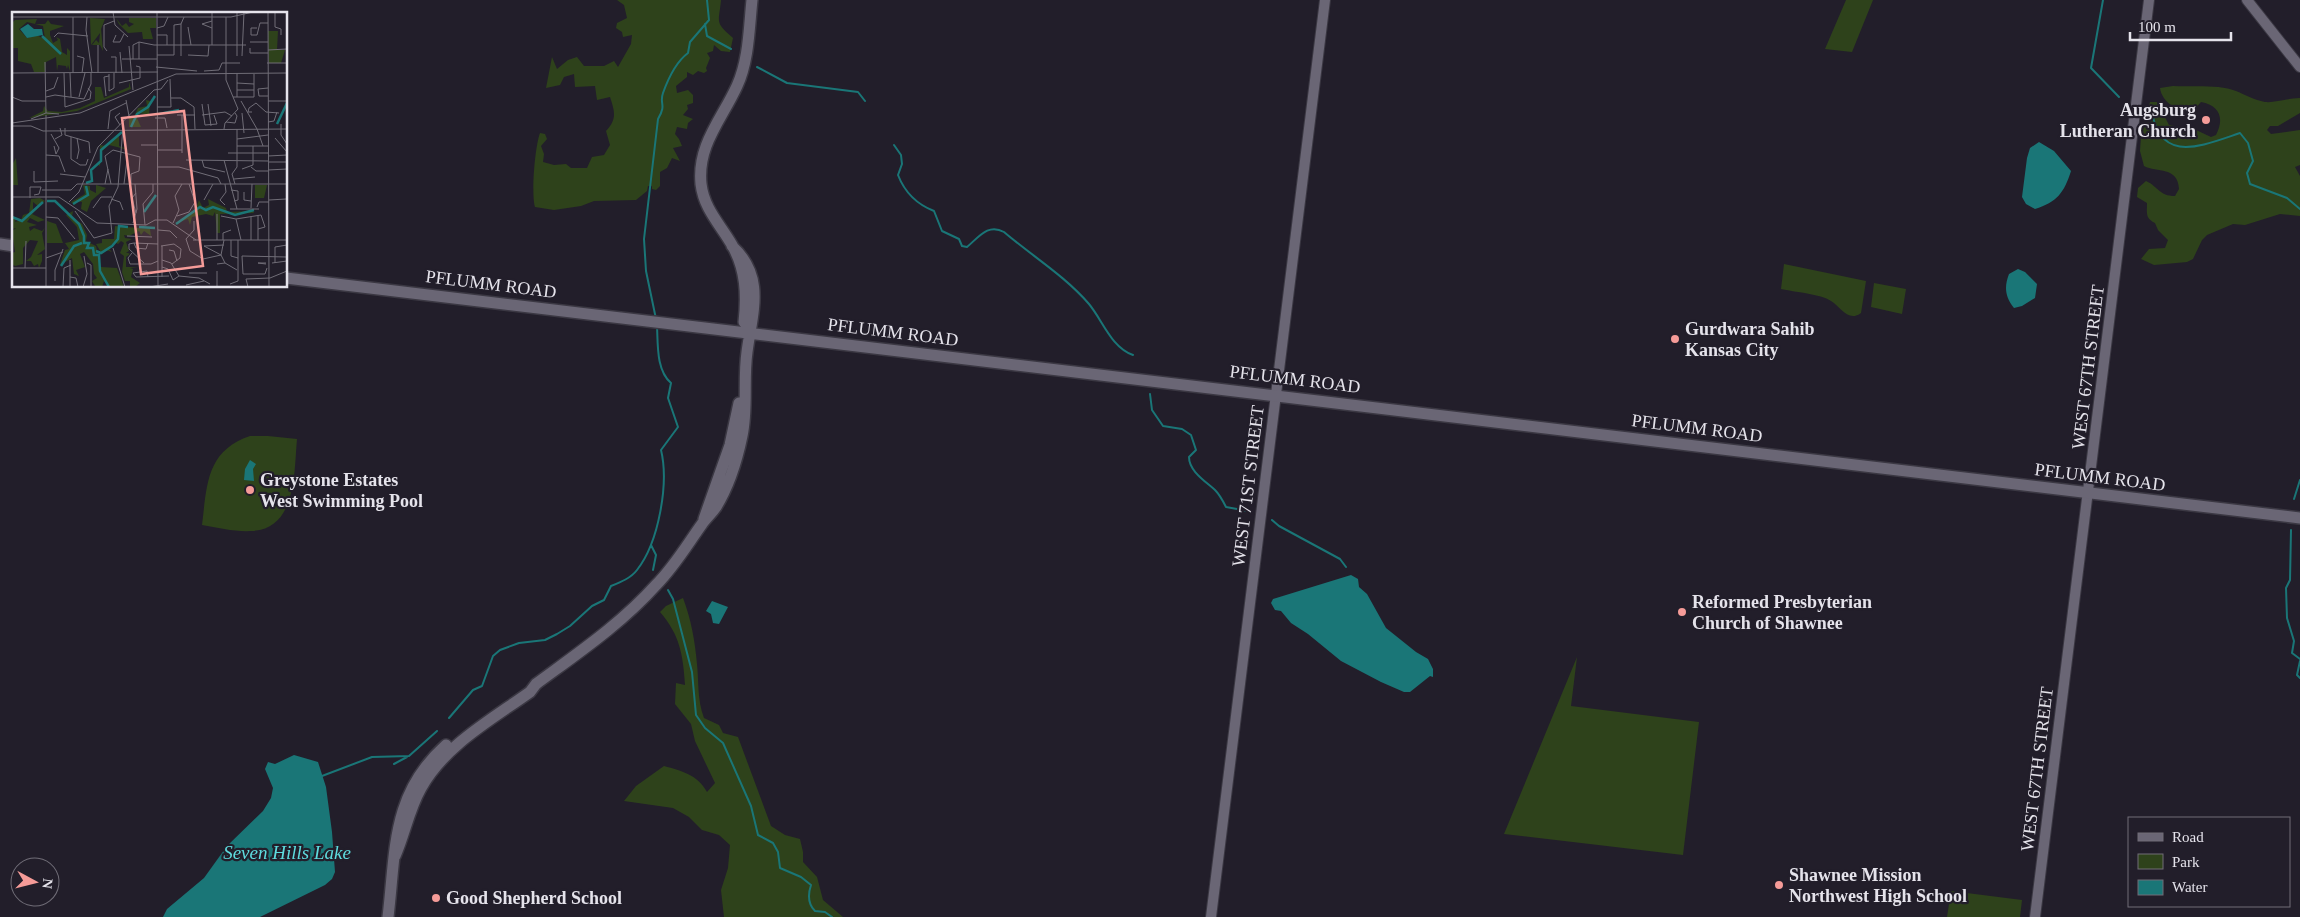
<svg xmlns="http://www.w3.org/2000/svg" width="2300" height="917" viewBox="0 0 2300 917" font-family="Georgia,serif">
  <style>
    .green { fill: #2e421b }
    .water { fill: #1a7677 }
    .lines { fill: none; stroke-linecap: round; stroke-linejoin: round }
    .stream { stroke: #1a7677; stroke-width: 2 }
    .tertiary-casing { stroke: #3b3843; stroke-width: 12 }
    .secondary-casing { stroke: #3b3843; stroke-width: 14 }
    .tertiary { stroke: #6a6675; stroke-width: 10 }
    .secondary { stroke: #6a6675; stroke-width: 11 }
    .poi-dot { fill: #f59b98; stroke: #221e2a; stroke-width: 2 }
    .labels { text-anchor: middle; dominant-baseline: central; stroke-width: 4.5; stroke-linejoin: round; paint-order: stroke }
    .poi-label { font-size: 18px; font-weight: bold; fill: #e5e3eb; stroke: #221e2a; text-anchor: start }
    .street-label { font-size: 18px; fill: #e5e3eb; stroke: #221e2a }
    .water-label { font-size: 19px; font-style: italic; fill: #5edbde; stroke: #221e2a }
    .inset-river { fill: none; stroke: #1a7677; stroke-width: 2.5 }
    .inset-road { fill: none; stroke: #706d77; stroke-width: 1 }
    .view { fill: #f59b98; fill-opacity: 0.15; stroke: #f59b98; stroke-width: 2.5 }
    .inset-edge { fill: none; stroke: #e5e3eb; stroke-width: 2.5 }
  </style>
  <rect width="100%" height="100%" fill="#221e2a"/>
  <path class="green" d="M617 0H721C719 23 714 22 733 38L730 52 721 51 714 45 713 51 707 53 710 58 706 68 707 71 704 73 698 71 693 75 687 72V77L676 86 677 93 688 90 693 95V103L687 105 688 109 683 115 693 119 688 123 687 129 677 127 675 134 679 139 682 146 673 148 680 161 672 158 667 168 660 172V186L656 190 652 189V186H648L647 191 636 200 594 201 581 206 554 210 535 207C531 194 535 146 540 133L545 134 547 139 541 146 544 154 543 162 554 165 566 164 571 168H587L592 157 604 155 610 145 606 131C617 119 615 112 610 97L597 100 595 86 575 87 574 74 564 77 560 85 546 88 552 57 557 69 568 60 577 57 584 66H604L614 61 618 67 631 44 632 35 623 37 622 32 616 28 617 23 627 18 624 5Z
    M1846 0H1873L1852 52 1825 49Z
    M2173 86C2191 87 2220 84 2236 91 2246 95 2254 100 2265 102 2276 103 2289 98 2300 98V113L2278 126H2270L2267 130 2271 134 2300 130V165L2295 167 2300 176V216L2280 214 2245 225 2233 224 2207 235 2202 240 2193 259 2187 262 2154 265 2141 259 2149 249 2165 248 2168 240 2158 230 2155 223C2145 218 2147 213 2147 203L2137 197 2138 188 2146 181C2159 187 2159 196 2175 196L2179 189C2178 166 2157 173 2144 166L2140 151 2141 136 2150 102H2157L2169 125 2196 130 2211 137 2216 135C2225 118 2219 105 2201 102L2193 111C2180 113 2162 103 2160 88Z
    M1784 264 1866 281 1861 313C1848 323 1840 306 1831 301 1821 294 1794 292 1781 289Z
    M1874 283 1906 289 1902 314 1871 307Z
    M250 436H268L297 439C294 471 297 529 252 531 236 532 218 528 202 525 207 485 206 451 250 436Z
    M683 598C691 619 695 641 697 664 699 683 697 699 704 718L719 725 723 733 738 737 771 826 785 835 800 839 803 852V862L817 877 823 900 843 917H724L721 890 728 868 730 845 719 835 702 830 689 817 673 808 624 801 636 786 664 766C682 771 698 775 707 792L715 783 695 741 691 724 675 704 676 683 685 685C683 655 680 635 660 612L666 606Z
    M1577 657 1571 706 1699 722 1683 855 1504 834Z
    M1951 891 2022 900 2020 917H1947Z"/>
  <path class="water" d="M2039 142 2054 151 2071 171C2064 193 2057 202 2035 209L2026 204 2022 197 2027 158 2030 148Z
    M2018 269 2025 272 2037 284 2035 298 2022 306 2014 308C2005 297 2004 287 2009 274Z
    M250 460 256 464 253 469 254 481 244 480 245 469Z
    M1351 575 1358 579 1359 587 1367 594 1386 628 1416 652 1428 659 1433 669V677L1430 676 1410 692H1404L1381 682 1341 661 1308 634 1291 623 1281 611 1275 610 1271 603 1273 599Z
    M712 601 728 607 719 624 713 623 711 614 706 611Z
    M294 755 318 762 326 787 332 832 335 872 332 879 325 885 260 917H163L167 909 204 878 227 846 263 811 271 798 273 788 265 769 268 762 275 764Z"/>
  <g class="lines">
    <path class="stream" d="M2103 0 2091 68 2119 97
      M705 24 707 36 731 49
      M757 67 787 83 858 92 865 101
      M2151 106C2158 166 2201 146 2240 133L2248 143 2253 161 2247 173 2250 184 2287 198 2300 209
      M894 145 901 155 902 164 898 175C905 193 916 204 934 211L942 231 959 239 962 246 967 247C979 237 988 223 1004 232 1032 256 1065 276 1089 304 1103 321 1111 347 1133 355
      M656 319 646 271 644 239 658 119C667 104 659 104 663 93 668 79 676 62 688 53L690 42 709 20 707 0
      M1150 394 1152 410 1163 426 1182 429 1191 435 1196 450 1189 457C1189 471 1205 481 1215 490 1219 494 1223 501 1226 507L1248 511
      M2294 499 2300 480
      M1272 520 1279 526 1340 559 1346 567
      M2291 530 2290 580 2286 588 2287 618 2294 641 2292 653 2300 659
      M651 545 656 555 653 570
      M668 590 673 599 692 672 696 715 705 728 723 743 751 806 758 835 773 843 778 852 780 868 801 877 811 885C808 894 808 904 815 911L825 912 832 917
      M2300 661 2297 675 2300 678
      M449 718 473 690 482 686 493 656 500 650 519 643 545 640 557 634 570 626 592 606 604 600 611 586C621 582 631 578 637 570 659 542 669 483 661 450L678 427 668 398 671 383C656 370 658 344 657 326
      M394 764 407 757
      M322 776 372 757 409 756 437 731"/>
    <defs>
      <path id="tertiary" d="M2247 0 2300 67
        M1211 917 1325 0
        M2035 917 2149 0"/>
      <path id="secondary" d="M0 244 14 246
        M286 278 2300 518
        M744 322C747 295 746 269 732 245 720 224 704 209 701 184 697 145 722 119 737 86 749 60 749 28 752 0
        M704 519 730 445 739 403
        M395 856C405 833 409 809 421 788 445 745 491 720 530 692L536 684C578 653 621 624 656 585 674 567 687 545 702 524 706 518 712 513 716 507 729 486 737 460 742 436 748 408 743 380 747 352 752 313 766 277 732 246
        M388 917C396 850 391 794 446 745"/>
    </defs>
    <use href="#tertiary" class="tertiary-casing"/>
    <use href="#secondary" class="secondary-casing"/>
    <use href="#tertiary" class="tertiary"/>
    <use href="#secondary" class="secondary"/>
  </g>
  <g class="poi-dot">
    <circle cx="2206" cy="120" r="5"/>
    <circle cx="1675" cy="339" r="5"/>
    <circle cx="250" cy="490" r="5"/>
    <circle cx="1682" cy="612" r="5"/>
    <circle cx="1779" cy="885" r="5"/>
    <circle cx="436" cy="898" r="5"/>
  </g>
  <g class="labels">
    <g class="poi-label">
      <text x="2196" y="110" text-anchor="end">Augsburg<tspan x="2196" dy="21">Lutheran Church</tspan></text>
      <text x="1685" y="329">Gurdwara Sahib<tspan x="1685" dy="21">Kansas City</tspan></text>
      <text x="260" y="480">Greystone Estates<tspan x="260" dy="21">West Swimming Pool</tspan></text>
      <text x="1692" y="602">Reformed Presbyterian<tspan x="1692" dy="21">Church of Shawnee</tspan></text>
      <text x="1789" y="875">Shawnee Mission<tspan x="1789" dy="21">Northwest High School</tspan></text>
      <text x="446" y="898">Good Shepherd School</text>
    </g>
    <g class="street-label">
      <text transform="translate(491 284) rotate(7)">PFLUMM ROAD</text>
      <text transform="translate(893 332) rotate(7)">PFLUMM ROAD</text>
      <text transform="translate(2088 367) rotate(-83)">WEST 67TH STREET</text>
      <text transform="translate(1295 379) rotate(7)">PFLUMM ROAD</text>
      <text transform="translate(1697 428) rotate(7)">PFLUMM ROAD</text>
      <text transform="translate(2100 477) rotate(7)">PFLUMM ROAD</text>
      <text transform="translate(1248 486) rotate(-83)">WEST 71ST STREET</text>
      <text transform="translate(2037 769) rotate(-83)">WEST 67TH STREET</text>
    </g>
    <g class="water-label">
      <text x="287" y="852">Seven Hills Lake</text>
    </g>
  </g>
  <g transform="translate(12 12)">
    <rect width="275" height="275" fill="#221e2a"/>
    <path d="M78 6 93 7 89 17 91 39 88 33H80L84 28 87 31 88 21 79 33ZM104 6 110 14 114 11 117 15 122 12 117 10V6H144V16H138L141 27H131L130 20 116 21 107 12ZM25 7 23 12H33L36 8 39 12 52 14 38 19V23L41 31 46 28 44 25 48 27 50 40 55 43V36L58 39V59L56 53 55 57 54 54 46 53 45 59 44 45 34 50 33 60H22L19 52 6 49V36H0V11L3 8ZM15 10 31 14 33 27 24 23 15 26 7 17ZM256 19H266L265 38H273L269 51H257ZM117 70 119 77 65 99 17 106 31 99 32 94 36 99 50 100 68 96 83 89V75H89L92 86 117 75ZM134 88 138 89 137 103 127 101 125 106 129 115H117V104L122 105 126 96 135 94ZM107 121V134L117 138 97 133 89 140 88 154 85 152 89 148 88 133 94 134ZM4 146 6 173H0V153ZM71 173 78 174V178L84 181V173L94 176 79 189 75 200 69 197 70 190 65 189 63 193 59 190 73 182ZM243 173H255L252 186H243ZM28 186 33 189 26 194 21 190V199L28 194 20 202 33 208 26 210 18 206 15 210 25 213 17 215 18 219 22 216 30 219 33 216 30 221 33 237 25 243 30 242V249L27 256 26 252 22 254 19 249H14L19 245 26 229 18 228 11 236V252L3 254 0 252V241L3 240 0 219 4 216 0 217V206L4 207 3 210 9 208 11 203 17 201 19 187ZM196 187 214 196 215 200 241 199 242 201 208 202V221H205L203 200 201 204 194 202 180 205 178 213 176 207 164 211 183 199 187 188 191 196 197 193ZM61 199 60 205 70 212 75 223 74 229 84 234 89 255 105 256 112 275H98L92 269 90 275 83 274 80 269 85 266 82 262 81 252 72 240 68 242 73 255 64 258 67 264 62 262 60 246 48 253 53 238 57 237 53 231 67 228 65 215 54 203ZM35 209 44 212 51 231H35ZM103 214 138 217 139 224 132 219 129 223 127 219 117 224 112 223 113 226 120 227 114 230 117 239 114 241H116L118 242 114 245V255H126L118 256 121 257 119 265 128 271 123 275H118V269H113L110 260 112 244 108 241 112 231 109 229 106 232 102 230 96 236 100 240 94 238 90 242 84 232 90 231V227H102Z" fill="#2e421b" fill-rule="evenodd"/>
    <path d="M16 12 22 17H30L31 23 15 26 8 17Z" fill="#1a7677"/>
    <path class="inset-river" d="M30 24 49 42M147 102 167 98M265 112 275 91M119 115 125 102 136 95 143 84M74 171 80 169 79 158 89 149V138L110 120M35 189H43L67 212 72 224V231H77L75 236H81L82 243H87L88 259 97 275M61 192 76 183 74 174M132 200 144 183M0 205 10 209 31 190M164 212 188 195 194 198 201 195 223 203 242 198M127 215 143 216M84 239 89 241 100 234 106 227 107 214 116 215M49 254 62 234 70 231"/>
    <path class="inset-road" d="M101 0 103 13 116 25M145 0 146 275M200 0V33M225 0V44M256 0 257 275M263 0V15L269 17V23M0 5H219L241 0M61 5V61M75 5 74 18 80 61M200 9 190 12 200 16M176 15 179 33M145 16 152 14 156 5M245 16H239V23H245L248 11H256M104 23 101 30H108L112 22M145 23H155V33M42 25 46 21 76 24M127 30 142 33H234M127 30V47M238 30H256M86 33V61M117 34 121 78M238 36V41H256M256 38 275 37M95 39 92 35V13L102 9M108 40 110 61M145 43H162V13L169 12M176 43 196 44 197 33M65 44 72 46 70 61M169 44V12L172 5M230 44 232 0M99 45H104V61M110 47H145M121 47V33L127 30M33 50 34 101M255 51H275M144 55 185 59M192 59 207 58 210 51H228M0 61 146 60M52 61 53 95 78 87 79 80 76 76M58 61 59 85M225 61V85M97 62V79M107 71 128 66V55L124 54M225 71 242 72M225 78H242M34 79 42 76 46 65M97 79 102 76V61M94 84 92 65 97 64M256 84H247L246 77 256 76M0 85 10 89H34M34 85 43 83 72 87M67 85 73 61M221 85H242V62M159 86H169L182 95M72 87 79 72V61M114 88 117 104M229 89 245 117M256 89H275M190 92 193 113 205 112 202 103M196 92 199 114M145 95H159L158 67M182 95 183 117M240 100H236L237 96 244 91 254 100 267 101M230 101 232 121M34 103V275M165 103H183M190 103 213 100 220 104M143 106H153L155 116M19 107 34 101 47 102M214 110 223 111 225 104 223 101M256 110 262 109 265 100M0 111 68 101 164 62 275 61M269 112V123L275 132M108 113 103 105 108 101M0 114H19L31 119 275 117M53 116V123L77 130 78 141M96 117 98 99 114 91M212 117 213 111 226 97 214 68V5M245 117 251 134M39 122 47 136 44 142 42 134M59 125V147L68 153H74L76 147M65 126 67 138 65 147M263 126 275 140M43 127 50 123 48 116M225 127 256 123M129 133H145M225 134H256M145 138H170M170 141V103M216 141H256M34 143 47 144 53 160M256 144 275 143M174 148 256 149M190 148 192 155 213 160M212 148 225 197M256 150H275M145 155H167L206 166 209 172M239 155 244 159H256M230 157 241 153V134M256 158 275 157M22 159V170L46 169M48 162 73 165M222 167 243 165M93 172 96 157M99 172 93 144 101 138 128 145 127 159 119 162V172M112 172 115 148M213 172 214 180 208 188 213 193M223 172 220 162 225 155V117M30 178H59L65 172H275M219 178 226 179V188L222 189M232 180V188L239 189M0 185H47L85 211 134 213 143 208H155L184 228M18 186V175H29L27 182 22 183M99 187 108 190 111 198M192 188 201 172M257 188 274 187M57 190 67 180 86 135 142 78 149 77 156 68M245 195 247 190H257M81 196 89 185H100M239 196 240 172M218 197H247M63 199 82 226M124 201 120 186 124 181M246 203V228M165 204 177 200 183 190 177 172M209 204 224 207 249 203 253 215 246 217M34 205 46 206 63 227M224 207 229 228M182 209V218L174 227 178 239 191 247 209 243M121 211 125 197 123 172M161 211 167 198 163 184 170 172M133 213 131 192 141 180V172M146 218 158 219 165 226M115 224 140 225M82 226 100 221 97 194 106 175 111 116M181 228H275M205 228V202M211 228V221L219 218M212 228 209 243 213 251M219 228V244L226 246M239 228V204M122 231 117 232V237L132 251M122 231 146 232M122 231 124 236 134 237 136 231M149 234 162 232 169 237M150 234V265M192 234 209 243M192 234 212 233M101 236 113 275M157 238 162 239 165 249M120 241 116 246 118 252H139L146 249M34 246 51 240M150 248 159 251 167 264 187 266 198 272M75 251 79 253V275M260 251 275 249M263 251V235L275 233M160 252 168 246 169 237M205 252 213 251 225 258M254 252 246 251H254M150 255 156 257 161 268 167 264M0 256H34M13 256 14 229M255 256 253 262H231L230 244 275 245M205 259V275M121 261 124 265 157 264M121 261 135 259 136 265M177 261H195M58 265 64 266 66 275M43 269V258L51 237M218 272 226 269V228M174 273 192 269M51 275 52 256 59 253M58 275V248M71 275 75 262 72 244M137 275 156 272M236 275 234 267 258 266 275 259"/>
    <path class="view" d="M172 99 191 254 129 262 110 106Z"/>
    <rect width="275" height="275" class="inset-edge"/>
  </g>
  <rect x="2128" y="817" width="162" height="90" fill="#221e2a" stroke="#706d77"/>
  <rect x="2138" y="833" width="25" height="8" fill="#6a6675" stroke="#706d77"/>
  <text x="2172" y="842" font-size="15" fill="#e5e3eb">Road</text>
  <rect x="2138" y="854" width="25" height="15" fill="#2e421b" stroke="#706d77"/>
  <text x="2172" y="867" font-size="15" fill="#e5e3eb">Park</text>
  <rect x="2138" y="880" width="25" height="15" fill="#1a7677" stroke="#706d77"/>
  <text x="2172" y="892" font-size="15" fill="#e5e3eb">Water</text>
  <g transform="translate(35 882) rotate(97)"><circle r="24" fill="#221e2a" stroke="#706d77"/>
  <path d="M0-4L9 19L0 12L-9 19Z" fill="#f59b98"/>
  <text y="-8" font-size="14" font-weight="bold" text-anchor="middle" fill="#e5e3eb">N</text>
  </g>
  <path d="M2130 32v8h101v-8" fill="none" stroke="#e5e3eb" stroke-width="2.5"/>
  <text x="2138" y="32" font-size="15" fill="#e5e3eb" stroke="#221e2a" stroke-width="4" paint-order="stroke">100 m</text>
</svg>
